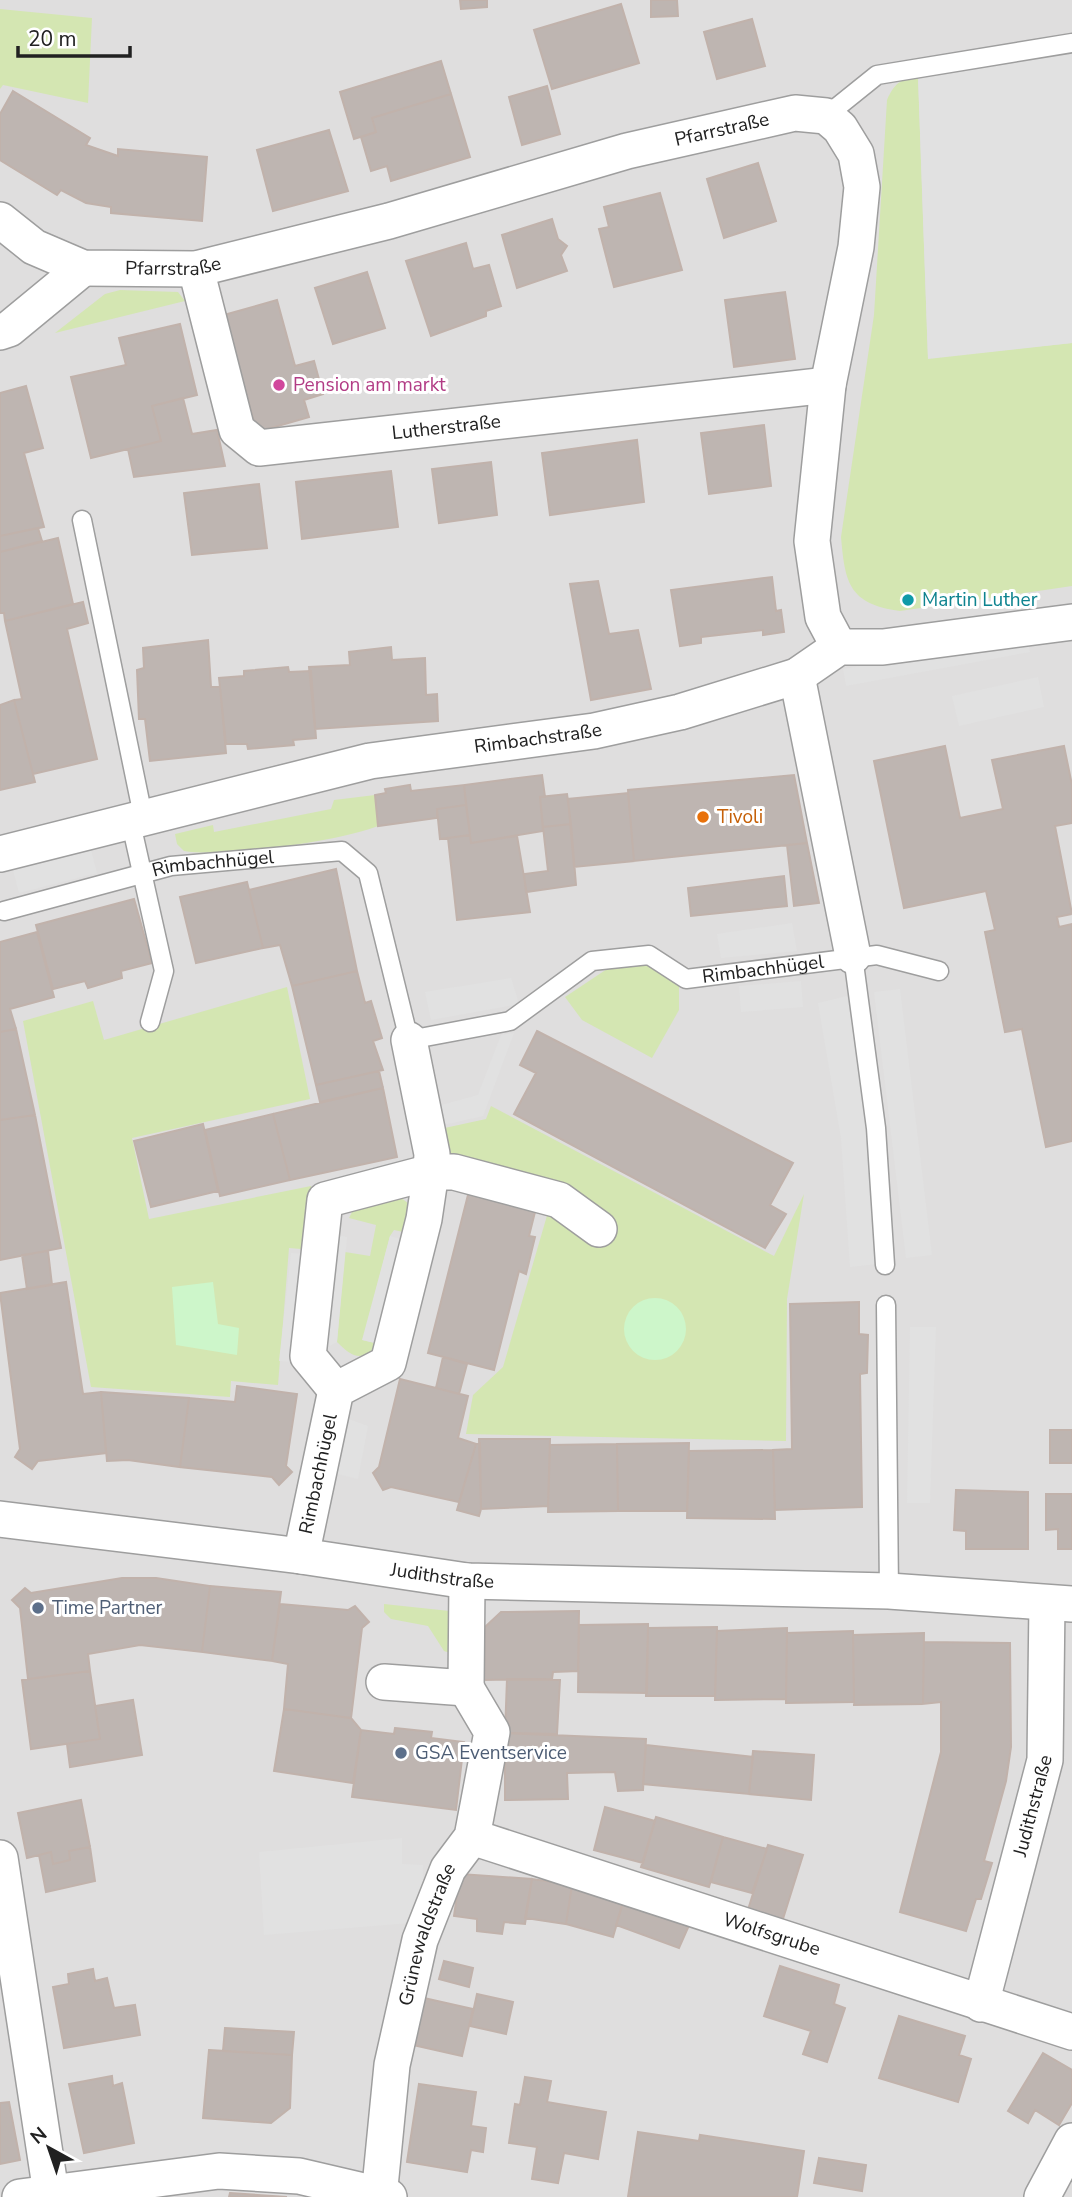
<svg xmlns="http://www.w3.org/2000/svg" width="1072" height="2197" viewBox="0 0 1072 2197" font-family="'Nunito Sans',sans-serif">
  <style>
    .residential { fill: #dfdede }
    .grass { fill: #d4e6b2 }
    .park { fill: #cdf6ca }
    .parking { fill: #e1e1e1 }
    .building { fill: #beb5b1; stroke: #c1b2ab; stroke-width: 2 }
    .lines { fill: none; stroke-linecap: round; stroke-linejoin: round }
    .service-casing { stroke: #9e9e9e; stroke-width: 21 }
    .minor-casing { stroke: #9e9e9e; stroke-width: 38 }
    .service { stroke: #fff; stroke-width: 18 }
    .minor { stroke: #fff; stroke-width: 35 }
    .hotel-dot { fill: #d1479c; stroke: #fff; stroke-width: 2.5 }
    .culture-dot { fill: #0f9aa8; stroke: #fff; stroke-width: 2.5 }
    .food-dot { fill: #e8710a; stroke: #fff; stroke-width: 2.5 }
    .service-dot { fill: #5c6f8a; stroke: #fff; stroke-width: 2.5 }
    .labels { text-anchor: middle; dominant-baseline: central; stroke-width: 6; stroke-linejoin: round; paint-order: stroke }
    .street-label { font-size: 19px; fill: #212121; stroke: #fff }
    .hotel-label { font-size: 19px; fill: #b23c85; stroke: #fff; text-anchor: start }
    .culture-label { font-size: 19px; fill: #0d838f; stroke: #fff; text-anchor: start }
    .food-label { font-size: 19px; fill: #c56008; stroke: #fff; text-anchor: start }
    .service-label { font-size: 19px; fill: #4e5e75; stroke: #fff; text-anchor: start }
  </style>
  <rect width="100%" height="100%" fill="#f1ede8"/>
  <path class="residential" d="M0 0H1072V2197H0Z"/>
  <path class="grass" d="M0 9 92 18 88 103 3 85 0 89Z
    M918 76 928 358 1072 343V586L900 611C849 604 845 583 841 537L874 315 887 100C894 84 901 78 918 76Z
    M120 290 178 292 185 301 55 333 105 294Z
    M375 795 378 826C340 841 224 858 184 851L177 844 175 834 213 825 214 832 331 809 334 800Z
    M645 964 679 986V1010L652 1058 582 1020 565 997 610 967Z
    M287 987 310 1099 132 1138 149 1219 311 1186 313 1250 289 1248 278 1385 231 1381 230 1397 91 1387 23 1021 93 1001 104 1040Z
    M491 1106 774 1256 804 1194 787 1299 786 1441 466 1434 473 1395 503 1367 555 1188 444 1157 440 1129 486 1119Z
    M400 1197 413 1207 417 1235 394 1230 390 1236 363 1340 386 1346C361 1357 358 1363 337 1342L345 1252 370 1256 376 1225 349 1218 354 1208Z
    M384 1604 459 1612 450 1653 444 1651 428 1626 391 1619 384 1612Z"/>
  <path class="park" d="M213 1282 218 1324 239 1328 237 1355 176 1345 172 1287Z
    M624 1329a31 31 0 1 1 62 0a31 31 0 1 1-62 0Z"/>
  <path class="parking" d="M1072 50V343L928 359 918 76Z
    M1027 638 1030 652 846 686 843 669Z
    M1038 677 1044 707 959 726 952 696Z
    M91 850 97 873 19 893 13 870Z
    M792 923 797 951 721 958 717 934Z
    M511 978 519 1004 431 1020 425 992Z
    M801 981 803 1007 741 1012 739 986Z
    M900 989 932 1255 906 1258 874 992Z
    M847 996 870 1130 877 1264 850 1267 841 1138 818 1003Z
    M514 1033 483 1116 439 1126 434 1107 478 1095 501 1035Z
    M333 1234 347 1237 337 1342 326 1348Z
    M390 1236 415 1243 388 1346 362 1340Z
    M291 1253 312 1255 300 1363 279 1361Z
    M910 1327H936L930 1503H907Z
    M343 1417 368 1426 358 1479 330 1472Z
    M402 1838V1864L423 1865 422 1922 264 1935 259 1852Z"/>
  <path class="building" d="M460 0H487V7L461 9Z
    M651 0H677L678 16 651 17Z
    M621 4 639 63 552 89 534 30Z
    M752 19 765 66 717 79 704 32Z
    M441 61 451 94 372 118 376 132 354 139 340 92Z
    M547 86 560 134 522 145 509 97Z
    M13 91 90 138 86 145 118 156V149L207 157 202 221 111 213V207L86 203 61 190 57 195 0 160V114Z
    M451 94 470 157 391 181 387 166 371 171 361 137 376 132 372 118Z
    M329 130 348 191 273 211 257 150Z
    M758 163 776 221 724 238 707 179Z
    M660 193 682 270 614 287 599 229 609 227 604 207Z
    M552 219 558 239 567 246 561 255 567 271 517 288 502 235Z
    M466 243 473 269 489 265 501 306 486 311V316L431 336 406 261Z
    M367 272 385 328 333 344 315 288Z
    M785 292 795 359 734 367 725 300Z
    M277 300 295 366 314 361 323 394 304 400 309 417 257 432 224 315Z
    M180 324 197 395 152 406 161 441 91 458 71 377 126 365 119 338Z
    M26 386 43 448 24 453 44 527 0 536V393Z
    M183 398 192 434 217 430 225 466 134 477 128 449 161 441 152 406Z
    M764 425 771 486 709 494 701 433Z
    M637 440 644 502 550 515 542 453Z
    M491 462 497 515 439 523 432 469Z
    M391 471 398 527 302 539 296 482Z
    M259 484 267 548 192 555 184 493Z
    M38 528 42 541 0 552V536Z
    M58 538 73 604 5 621 4 613H0V552Z
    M772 577 776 611 781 610 784 632 763 635V630L701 637V643L680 646 671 590Z
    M598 581 609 634 638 630 651 689 591 700 570 584Z
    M83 602 88 623 67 629 97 759 33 774 14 700 22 699 5 621Z
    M208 640 211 687H220L226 753 150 761 145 719H139L137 670 144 668 143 648Z
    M391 647 392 660 425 658 426 695 437 694 438 721 315 729 309 667 350 665 349 652Z
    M288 667 289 672 311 671 316 738 293 740 294 745 248 749 247 744H226L219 678 244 676V671Z
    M14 700 35 782 0 790V705Z
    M945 746 960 818 1003 809 992 760 1064 746 1072 785V823L1055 826 1072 914 1057 917 1059 927 1072 924V1141L1046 1147 1022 1029 1005 1032 985 932 995 930 986 891 904 908 874 761Z
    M542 775 545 797H540L543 831 471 843 464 785Z
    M794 775 807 843 634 861 628 790Z
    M410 785 411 791 464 785 466 805 437 809V818L378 826 375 795 386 793 385 789Z
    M628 793 634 861 574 867 568 799Z
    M567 794 571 824 543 827 540 797Z
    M466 805 470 835 440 839 437 809Z
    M571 824 576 885 526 892 524 874 548 871 543 827Z
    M470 835 471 843 517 836 530 912 457 920 448 838Z
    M807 843 819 903 794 906 787 845Z
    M336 869 357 971 292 986 280 945 263 948 249 890Z
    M784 876 787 906 691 916 688 888Z
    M247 882 263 948 196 963 180 897Z
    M134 899 152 963 121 971 122 978 88 988 85 981 53 989 36 925Z
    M37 932 54 997 10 1009 16 1029 0 1032V942Z
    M357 971 365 1003 371 1001 382 1038 373 1041 383 1070 316 1085 292 986Z
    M16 1029 35 1115 0 1120V1032Z
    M537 1031 793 1163 770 1205 786 1214 765 1248 514 1114 536 1073 520 1065Z
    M379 1071 383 1088 320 1102 316 1085Z
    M383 1088 397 1157 290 1180 273 1114Z
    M273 1114 290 1180 220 1196 205 1130Z
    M35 1115 61 1248 0 1260V1120Z
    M203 1124 218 1191 151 1207 134 1141Z
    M470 1187 537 1204 529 1236 535 1237 526 1274 519 1271 494 1370 428 1353Z
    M48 1251 52 1285 27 1289 22 1255Z
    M66 1282 83 1394 101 1392 106 1453 38 1461 32 1469 15 1457 20 1449 0 1293Z
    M859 1302V1334L868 1335 867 1373 860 1374 862 1507 775 1510 773 1450 792 1449 790 1304Z
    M443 1357 467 1364 459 1394 436 1388Z
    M400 1379 468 1396 458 1438 476 1444 459 1502 391 1487 383 1490 373 1473 379 1467Z
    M237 1386 297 1394 286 1466 292 1472 279 1485 272 1477 180 1467 189 1398 235 1402Z
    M101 1392 189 1398 180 1467 128 1460 107 1461Z
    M1050 1430H1072V1463H1050Z
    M479 1439H550L548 1506 481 1509Z
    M480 1443 481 1509 479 1516 457 1510 476 1444Z
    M689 1443 687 1511H618L617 1444Z
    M617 1444 618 1511 548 1512 550 1445Z
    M773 1450 775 1519 687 1518 689 1451Z
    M956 1490 1028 1492V1549H966V1531L954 1530Z
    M1046 1494H1072V1549H1058V1529L1046 1530Z
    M122 1578H156L210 1586 202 1652 140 1645 88 1654 90 1671 28 1679 20 1608 12 1600 25 1588 31 1593Z
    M210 1586 281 1592 272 1661 202 1652Z
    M280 1604 348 1610 355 1606 369 1622 362 1628 351 1718 284 1709 288 1664 272 1661Z
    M579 1611 578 1671 553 1672 552 1679 484 1680 485 1627 501 1612Z
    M648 1624 647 1693 578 1692 579 1625Z
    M717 1627 715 1696H646L648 1628Z
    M787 1628 786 1699 715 1700 717 1631Z
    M853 1631 854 1702 786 1703 787 1633Z
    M924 1633 923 1704 854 1705 853 1635Z
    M924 1642 1010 1643 1011 1747 1006 1781 984 1861 992 1863 981 1899H976L966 1931 900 1912 941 1752V1702L923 1704Z
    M90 1671 100 1739 31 1749 22 1680Z
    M507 1679 560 1680 557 1734 505 1733Z
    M133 1700 142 1755 70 1767 67 1744 100 1739 95 1706Z
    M284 1709 351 1718 361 1730 353 1783 274 1771Z
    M395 1728 432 1732 431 1738 464 1742 456 1810 352 1797 361 1730 394 1734Z
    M505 1733 646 1739 643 1790 618 1791 615 1772 567 1773 568 1799 505 1800Z
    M646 1745 753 1757 749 1794 643 1784Z
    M753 1751 814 1755 811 1800 749 1794Z
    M81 1800 90 1847 69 1851 70 1860 53 1864 51 1852 27 1858 18 1813Z
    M605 1807 655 1821 643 1863 594 1850Z
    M656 1817 723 1837 709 1887 641 1867Z
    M723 1837 767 1849 752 1893 711 1882Z
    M768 1845 803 1855 782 1922 748 1910Z
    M90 1847 95 1881 46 1892 39 1855 51 1852 53 1864 70 1860 69 1851Z
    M460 1874 532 1879 525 1924 504 1922 502 1934 477 1931V1919L454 1916Z
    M532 1879 572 1885 566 1924 525 1918Z
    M572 1885 624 1899 613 1937 566 1924Z
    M624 1899 690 1923 679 1948 616 1925Z
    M444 1961 473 1968 469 1987 439 1979Z
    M780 1966 839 1985 834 2004 845 2008 827 2062 803 2054 811 2031 764 2016Z
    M93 1969 95 1981 107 1978 114 2008 135 2005 140 2035 64 2048 53 1987 69 1984 68 1974Z
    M477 1994 513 2002 506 2034 470 2026Z
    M424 1998 473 2009 462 2056 413 2045Z
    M899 2016 965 2036 959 2055 971 2059 958 2102 879 2078Z
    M225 2028 294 2032 292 2055 223 2051Z
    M209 2050 292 2055 290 2108 271 2123 203 2118Z
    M1043 2053 1072 2070V2103L1059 2125 1035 2110 1028 2123 1008 2111Z
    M112 2076 113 2086 122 2083 134 2143 84 2153 69 2084Z
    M525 2077 551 2081 547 2102 606 2112 598 2159 564 2153 558 2183 532 2179 537 2147 509 2143 515 2104 520 2105Z
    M419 2084 476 2092 471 2126 486 2128 483 2152 471 2150 467 2172 407 2162Z
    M9 2102 20 2160 0 2164V2103Z
    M638 2132 699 2141 700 2135 804 2151 797 2197H628Z
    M819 2158 866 2165 862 2191 814 2183Z
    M230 2193 287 2197H229Z"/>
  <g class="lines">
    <defs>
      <g id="service">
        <path d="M826 116 877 75 1072 43"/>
        <path d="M82 520 143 816"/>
        <path d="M130 819 164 971 150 1022"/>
        <path id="s1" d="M4 911 171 866 342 851 368 873 409 1040 510 1021 592 961 649 955 686 979 877 955 939 971"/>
        <path d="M853 956 876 1128 885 1265"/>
        <path d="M886 1305 889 1591"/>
      </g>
      <g id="minor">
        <path id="s2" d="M0 220 34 247 83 268 196 269 389 221 627 151 795 113 826 116 840 128 856 154 862 187 856 247 828 385 812 541 823 617 839 647"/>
        <path id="s3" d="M196 269 237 430 259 448 828 385"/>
        <path d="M0 332 9 329 83 268"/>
        <path d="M797 676 853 956"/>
        <path id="s4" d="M0 854 370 761 594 731 680 712 797 676 839 647H883L1072 622"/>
        <path d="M336 1390 308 1356 325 1200 431 1172H454L559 1200 599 1229"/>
        <path id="s5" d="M0 1519 301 1556 467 1581 889 1591 1072 1604"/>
        <path id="s6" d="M301 1556 336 1390 388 1363 424 1219 431 1172 432 1154 409 1040"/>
        <path d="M384 1682 466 1688 467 1581"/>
        <path id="s7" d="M472 1837 1072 2032"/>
        <path d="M0 1858 51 2193"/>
        <path id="s8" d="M981 2004 1045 1760 1047 1603"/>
        <path d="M20 2197 219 2171 299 2176 389 2197"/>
        <path id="s9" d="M379 2197 392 2065 420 1940 448 1869 472 1837 492 1732 466 1688"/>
        <path d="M1042 2197 1072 2141"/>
      </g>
    </defs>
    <use href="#service" class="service-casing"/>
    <use href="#minor" class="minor-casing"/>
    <use href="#service" class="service"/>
    <use href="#minor" class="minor"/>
  </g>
  <circle class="hotel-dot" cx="279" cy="385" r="7"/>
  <circle class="culture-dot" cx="908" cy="600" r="7"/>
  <circle class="food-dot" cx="703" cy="817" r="7"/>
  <g class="service-dot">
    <circle cx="38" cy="1608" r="7"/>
    <circle cx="401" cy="1753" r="7"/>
  </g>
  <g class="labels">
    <g class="street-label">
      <text stroke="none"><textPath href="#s2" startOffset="754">Pfarrstraße</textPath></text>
      <text stroke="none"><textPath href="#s2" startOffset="187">Pfarrstraße</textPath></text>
      <text stroke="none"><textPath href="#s3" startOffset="383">Lutherstraße</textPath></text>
      <text stroke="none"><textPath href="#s4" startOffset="551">Rimbachstraße</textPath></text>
      <text stroke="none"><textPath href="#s1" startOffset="215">Rimbachhügel</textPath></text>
      <text stroke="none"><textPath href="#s1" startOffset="934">Rimbachhügel</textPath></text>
      <text stroke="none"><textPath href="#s6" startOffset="84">Rimbachhügel</textPath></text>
      <text stroke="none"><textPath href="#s5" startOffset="446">Judithstraße</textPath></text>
      <text stroke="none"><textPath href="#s8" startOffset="205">Judithstraße</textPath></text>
      <text stroke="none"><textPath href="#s9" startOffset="268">Grünewaldstraße</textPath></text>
      <text stroke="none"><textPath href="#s7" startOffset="315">Wolfsgrube</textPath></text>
    </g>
    <g class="hotel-label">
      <text x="293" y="385">Pension am markt</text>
    </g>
    <g class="culture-label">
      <text x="922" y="600">Martin Luther</text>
    </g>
    <g class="food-label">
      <text x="717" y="817">Tivoli</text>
    </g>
    <g class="service-label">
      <text x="52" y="1608">Time Partner</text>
      <text x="415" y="1753">GSA Eventservice</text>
    </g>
  </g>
  <g transform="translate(49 2148) rotate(320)" stroke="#ffffff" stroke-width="5" paint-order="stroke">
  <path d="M0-5L12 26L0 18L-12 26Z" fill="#212121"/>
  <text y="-10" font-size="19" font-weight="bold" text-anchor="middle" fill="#212121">N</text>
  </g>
  <path d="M18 46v10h112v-10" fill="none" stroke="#212121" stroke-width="3.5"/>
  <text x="28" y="46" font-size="21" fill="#212121" stroke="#ffffff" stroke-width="5" paint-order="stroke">20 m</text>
</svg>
